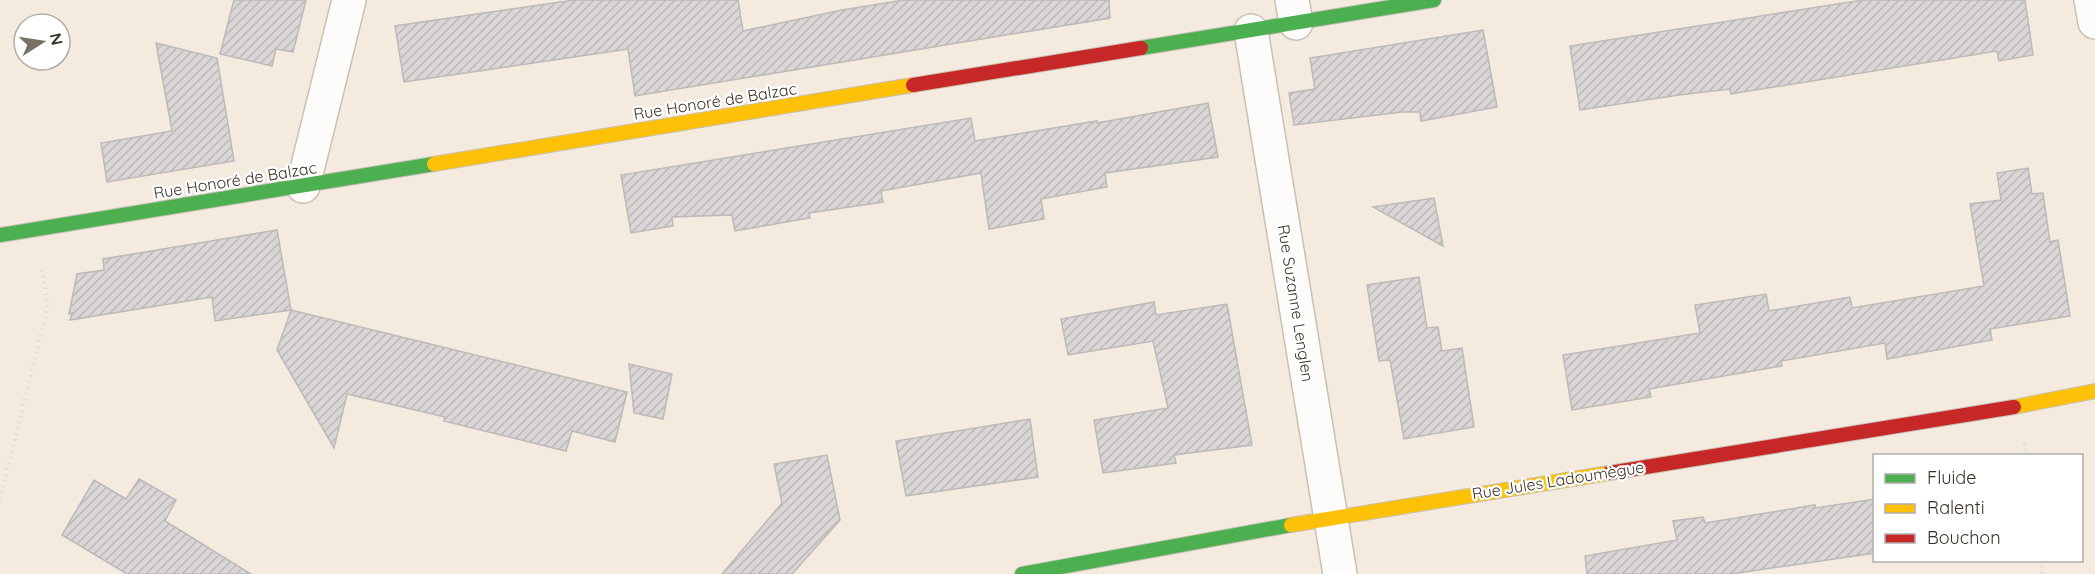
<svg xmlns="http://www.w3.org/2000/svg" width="2095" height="574" viewBox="0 0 2095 574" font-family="Quicksand,sans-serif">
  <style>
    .building { fill: url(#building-hatch); stroke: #bcb9b9; stroke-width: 1.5 }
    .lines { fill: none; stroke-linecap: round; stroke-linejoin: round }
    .street-casing { stroke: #c8c0b4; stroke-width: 36 }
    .fast-casing { stroke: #c8c0b4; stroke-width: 16 }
    .slow-casing { stroke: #c8c0b4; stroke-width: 16 }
    .jam-casing { stroke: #c8c0b4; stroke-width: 16 }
    .path { stroke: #e0ddd9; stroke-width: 4; stroke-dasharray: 1.5 4.5; stroke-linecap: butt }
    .street { stroke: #fdfcfa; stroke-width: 33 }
    .fast { stroke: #4caf50; stroke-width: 14 }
    .slow { stroke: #ffc107; stroke-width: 14 }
    .jam { stroke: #c62828; stroke-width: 14 }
    .labels { text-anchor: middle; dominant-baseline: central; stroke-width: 4.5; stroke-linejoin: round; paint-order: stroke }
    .street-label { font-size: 16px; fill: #3a3126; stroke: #fff }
  </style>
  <defs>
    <pattern id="building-hatch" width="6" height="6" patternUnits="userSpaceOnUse" patternTransform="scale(1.5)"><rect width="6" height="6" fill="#dad6d7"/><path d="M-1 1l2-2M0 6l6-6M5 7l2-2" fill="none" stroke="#bcb8b8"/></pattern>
  </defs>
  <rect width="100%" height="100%" fill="#f4ebde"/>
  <path class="building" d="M234 0H306L293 52 276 49 272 66 220 54Z
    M574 0H738L743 31 842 10 904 0H1109L1110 18 635 96 628 49 404 82 395 26Z
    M1863 0H2025L2033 55 1999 61 1997 51 1731 94 1730 89 1679 95 1580 110 1570 46Z
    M1483 30 1497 107 1421 121 1420 112H1402L1294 125 1289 93 1315 89 1310 58Z
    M156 43 217 58 234 161 107 182 101 143 172 131Z
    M1208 103 1218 157 1105 173 1107 187 1041 199 1044 219 989 229 981 173 881 191 883 202 809 213 810 218 735 231 732 215 672 217 673 226 631 233 621 175 971 118 975 141 1097 121V123Z
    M2028 168 2032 194 2043 193 2050 242 2058 240 2070 316 1990 329 1992 340 1887 359 1885 343 1781 361 1782 366 1649 389 1651 397 1572 410 1563 355 1700 333 1695 305 1766 294 1769 311 1850 297 1852 308 1984 286 1970 204 2001 200 1997 173Z
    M1434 198 1443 246 1373 207Z
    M277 230 291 310 627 392 615 442 572 431 566 451 444 421 445 417 347 394 334 448 277 350 291 310 215 321 212 297 70 320 72 313 69 314 77 274 104 270 103 259Z
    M1419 277 1427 328 1438 327 1442 351 1462 348 1474 427 1404 439 1390 360 1379 361 1367 285Z
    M1154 302 1156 315 1227 304 1252 445 1174 455 1176 463 1103 473 1094 420 1168 408 1153 341 1068 355 1061 319Z
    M629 364 672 374 663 419 634 413Z
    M1030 419 1038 477 906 496 896 441Z
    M827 455 840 520 792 574H722L782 503 774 464Z
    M139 479 176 500 165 521 251 574H127L62 535 94 480 126 499Z
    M1875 499V553L1731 574H1587L1585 556 1677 540 1673 521 1703 517 1705 523 1815 505V508Z"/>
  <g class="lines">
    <defs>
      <path id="street" d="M1292 0 1296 23
        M2091 0 2095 22
        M1251 31 1340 574
        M303 186 349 0"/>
      <path id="fast" d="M1141 48 1434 0
        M0 235 434 164
        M1022 574 1291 525"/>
      <path id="slow" d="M434 164 913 85
        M2014 407 2095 391
        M1291 525 1609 473"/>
      <path id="jam" d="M913 85 1141 48
        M1609 473 2014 407"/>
    </defs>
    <use href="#street" class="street-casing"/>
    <use href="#fast" class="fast-casing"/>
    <use href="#slow" class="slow-casing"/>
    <use href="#jam" class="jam-casing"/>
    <path class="path" d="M2024 444 2026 456
      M0 499 48 305 41 266
      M2041 560 2043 574"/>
    <use href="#street" class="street"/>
    <use href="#fast" class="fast"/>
    <use href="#slow" class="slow"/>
    <use href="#jam" class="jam"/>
  </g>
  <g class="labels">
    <g class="street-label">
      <text transform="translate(715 101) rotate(-9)">Rue Honoré de Balzac</text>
      <text transform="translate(235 180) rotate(-9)">Rue Honoré de Balzac</text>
      <text transform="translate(1296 303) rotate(81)">Rue Suzanne Lenglen</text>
      <text transform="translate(1558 480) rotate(-9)">Rue Jules Ladoumègue</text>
    </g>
  </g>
  <rect x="1873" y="454" width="210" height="108" fill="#ffffff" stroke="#b0ada8" stroke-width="1.5"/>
  <rect x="1885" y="474" width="30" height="9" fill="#4caf50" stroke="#b0ada8" stroke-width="1.5"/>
  <text x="1927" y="484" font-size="18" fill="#3a3126">Fluide</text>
  <rect x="1885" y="504" width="30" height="9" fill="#ffc107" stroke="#b0ada8" stroke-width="1.5"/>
  <text x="1927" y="514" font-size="18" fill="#3a3126">Ralenti</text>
  <rect x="1885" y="534" width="30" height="9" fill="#c62828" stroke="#b0ada8" stroke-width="1.5"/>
  <text x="1927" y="544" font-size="18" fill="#3a3126">Bouchon</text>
  <g transform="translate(42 42) rotate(78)"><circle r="28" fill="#ffffff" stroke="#b0ada8" stroke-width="1.5"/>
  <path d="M0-4.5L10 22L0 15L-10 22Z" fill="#7b7266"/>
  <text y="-9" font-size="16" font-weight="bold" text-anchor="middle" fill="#3a3126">N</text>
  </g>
</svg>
